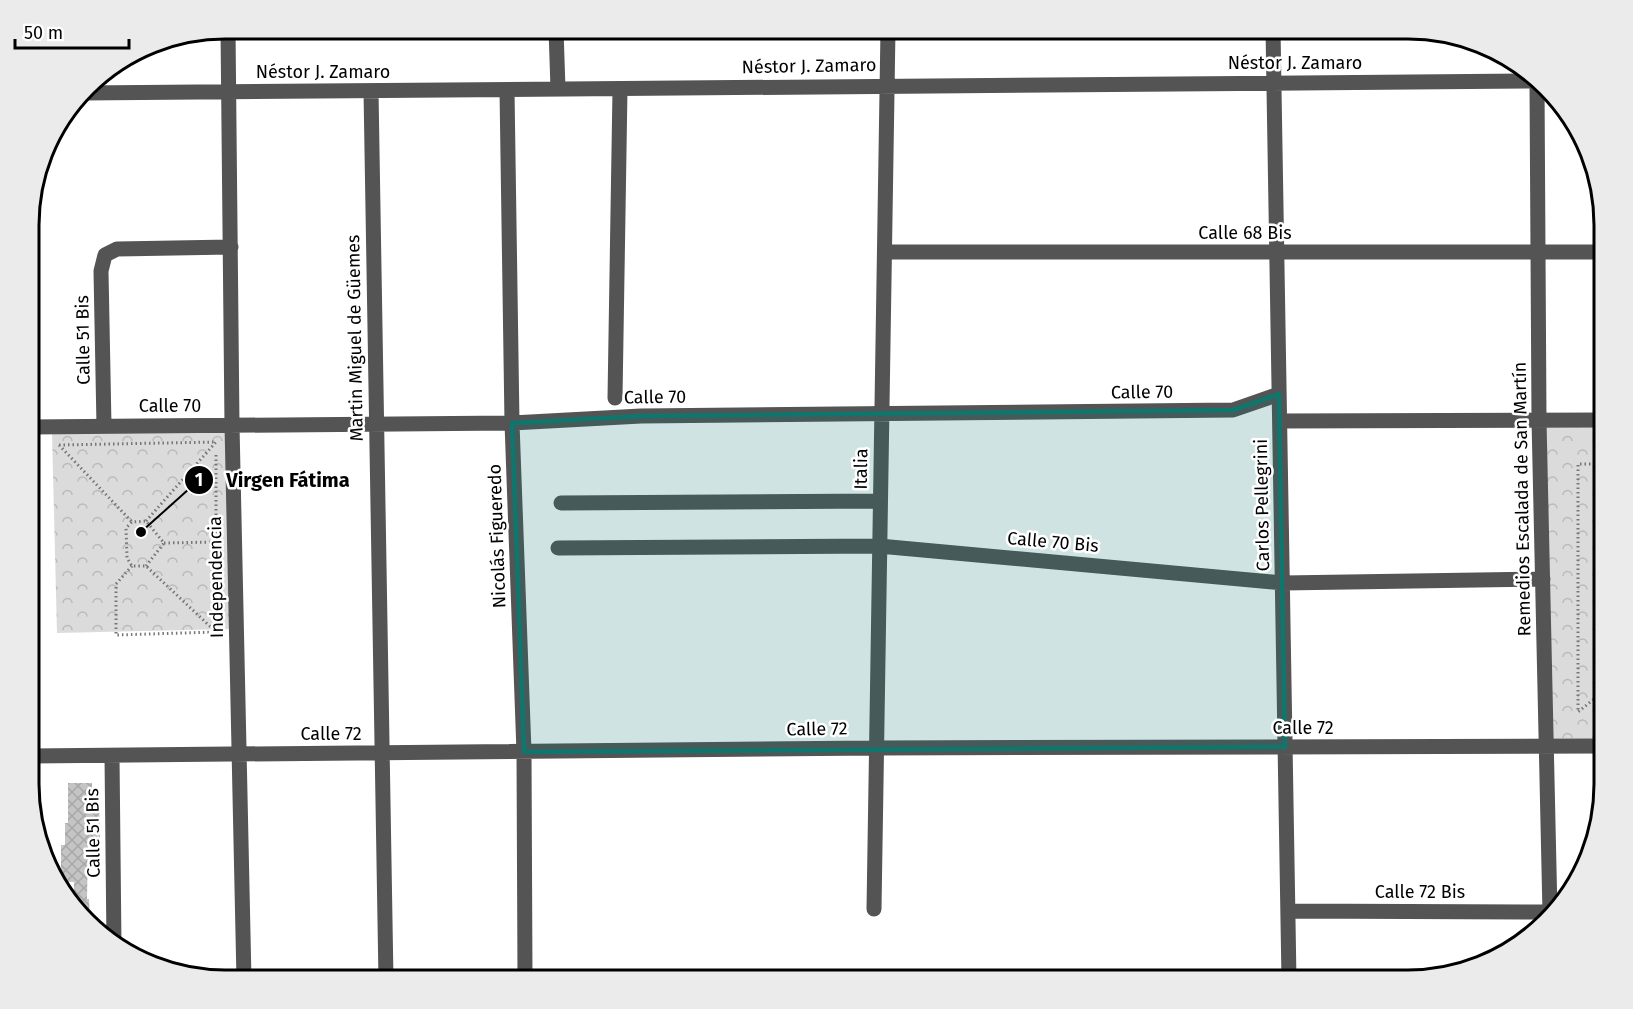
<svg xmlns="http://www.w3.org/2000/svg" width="1633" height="1009" viewBox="0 0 1633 1009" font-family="'Fira Sans',sans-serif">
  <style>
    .park { fill: url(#park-crowns) }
    .building { fill: url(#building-cross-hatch) }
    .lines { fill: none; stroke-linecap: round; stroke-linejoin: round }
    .path { stroke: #767676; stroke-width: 3; stroke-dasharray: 1.5 3; stroke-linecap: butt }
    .minor { stroke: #545454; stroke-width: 15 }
    .marked { fill: #0f766e; fill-opacity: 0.2; stroke: #0f766e; stroke-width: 4.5; stroke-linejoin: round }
    .labels { text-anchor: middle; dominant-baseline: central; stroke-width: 5; stroke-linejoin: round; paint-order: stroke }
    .street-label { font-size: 18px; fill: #000; stroke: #fff }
    .rim { fill: none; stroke: #000; stroke-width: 3 }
    .leader { fill: none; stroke: #000; stroke-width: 2 }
    .callout-dot { fill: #000; stroke: #fff; stroke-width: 2 }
    .mark-label { font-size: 18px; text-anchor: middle; font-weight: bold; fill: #fff }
    .callout-label { font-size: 20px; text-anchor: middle; font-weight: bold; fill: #000; stroke: #fff; stroke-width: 5; stroke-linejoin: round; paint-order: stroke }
  </style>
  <defs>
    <pattern id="park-crowns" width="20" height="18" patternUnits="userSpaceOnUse" patternTransform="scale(1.5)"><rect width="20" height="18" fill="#dbdbdb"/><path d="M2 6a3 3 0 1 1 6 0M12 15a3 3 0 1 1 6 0" fill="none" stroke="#bababa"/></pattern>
    <pattern id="building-cross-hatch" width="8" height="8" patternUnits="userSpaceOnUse" patternTransform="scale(1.5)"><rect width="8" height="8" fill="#c4c4c4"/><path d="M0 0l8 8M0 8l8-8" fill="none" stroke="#a7a7a7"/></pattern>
  </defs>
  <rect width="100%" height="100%" fill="#fff"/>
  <path class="park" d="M1539 420H1604V746H1547Z
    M227 430 229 629 57 633 52 434Z"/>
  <path class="building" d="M68 783H92V795H99L100 843H88L87 899H89L90 921 68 899H74V882H61V845H65V823H68Z"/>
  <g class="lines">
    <path class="path" d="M59 445 216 442
      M59 445 132 522
      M1604 464H1578V712L1604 691
      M146 521 216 442
      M164 543 216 542
      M132 566 116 584V635L216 632
      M146 566 164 543 146 521 132 522 126 528 127 558 132 566H146L216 632
      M216 632V454"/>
    <path class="minor" d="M228 29 232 425 244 980
      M556 29 558 89
      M1273 29 1289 980
      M1537 83 1539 420 1550 913
      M507 90 512 423 524 752 525 980
      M371 91 386 980
      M83 93 1535 81
      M885 252H1604
      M615 398 620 89
      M1280 421 1604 420
      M104 426 101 271 105 255 117 249 231 247
      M30 427 512 423 641 416 1233 410 1279 394
      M561 503 880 501
      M558 548 879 546 1283 583 1543 579
      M30 756 876 748 1604 746
      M112 756 114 945
      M874 909 888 29
      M1288 911 1551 912"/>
  </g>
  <path class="marked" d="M1279 394 1285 747 524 752 512 423 641 416 1233 410Z"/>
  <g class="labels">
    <g class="street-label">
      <text x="1295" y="63">Néstor J. Zamaro</text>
      <text transform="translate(809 66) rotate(-1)">Néstor J. Zamaro</text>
      <text x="323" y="72">Néstor J. Zamaro</text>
      <text x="1245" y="233">Calle 68 Bis</text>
      <text transform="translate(355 338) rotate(-91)">Martin Miguel de Güemes</text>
      <text transform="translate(83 340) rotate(-91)">Calle 51 Bis</text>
      <text transform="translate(1142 392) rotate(-1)">Calle 70</text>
      <text transform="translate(655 397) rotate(-1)">Calle 70</text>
      <text x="170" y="406">Calle 70</text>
      <text transform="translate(861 469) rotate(-89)">Italia</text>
      <text transform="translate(1522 499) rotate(-91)">Remedios Escalada de San Martín</text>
      <text transform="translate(1262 505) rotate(-91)">Carlos Pellegrini</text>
      <text transform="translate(497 536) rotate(-92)">Nicolás Figueredo</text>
      <text transform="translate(1053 542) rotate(5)">Calle 70 Bis</text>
      <text transform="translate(216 577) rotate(-91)">Independencia</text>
      <text x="1303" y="728">Calle 72</text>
      <text transform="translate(817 729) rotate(-1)">Calle 72</text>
      <text x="331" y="734">Calle 72</text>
      <text transform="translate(93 833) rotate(-91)">Calle 51 Bis</text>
      <text x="1420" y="892">Calle 72 Bis</text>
    </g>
  </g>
  <path d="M0 0H1633V1009H0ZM225 39H1408A186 186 0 0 1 1594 225V784A186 186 0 0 1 1408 970H225A186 186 0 0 1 39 784V225A186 186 0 0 1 225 39Z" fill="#ebebeb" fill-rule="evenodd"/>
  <path class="rim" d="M225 39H1408A186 186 0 0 1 1594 225V784A186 186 0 0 1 1408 970H225A186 186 0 0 1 39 784V225A186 186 0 0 1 225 39Z"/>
  <path class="leader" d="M141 532L199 480"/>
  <g class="callout-dot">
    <circle cx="141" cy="532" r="6"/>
    <circle cx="199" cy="480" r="15"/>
  </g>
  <g class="mark-label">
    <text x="199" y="486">1</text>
  </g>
  <g class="callout-label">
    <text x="288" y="487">Virgen Fátima</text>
  </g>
  <path d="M15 39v9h114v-9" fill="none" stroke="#000000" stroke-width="3"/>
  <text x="24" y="39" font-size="18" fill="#000000" stroke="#ffffff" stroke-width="4.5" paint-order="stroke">50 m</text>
</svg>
